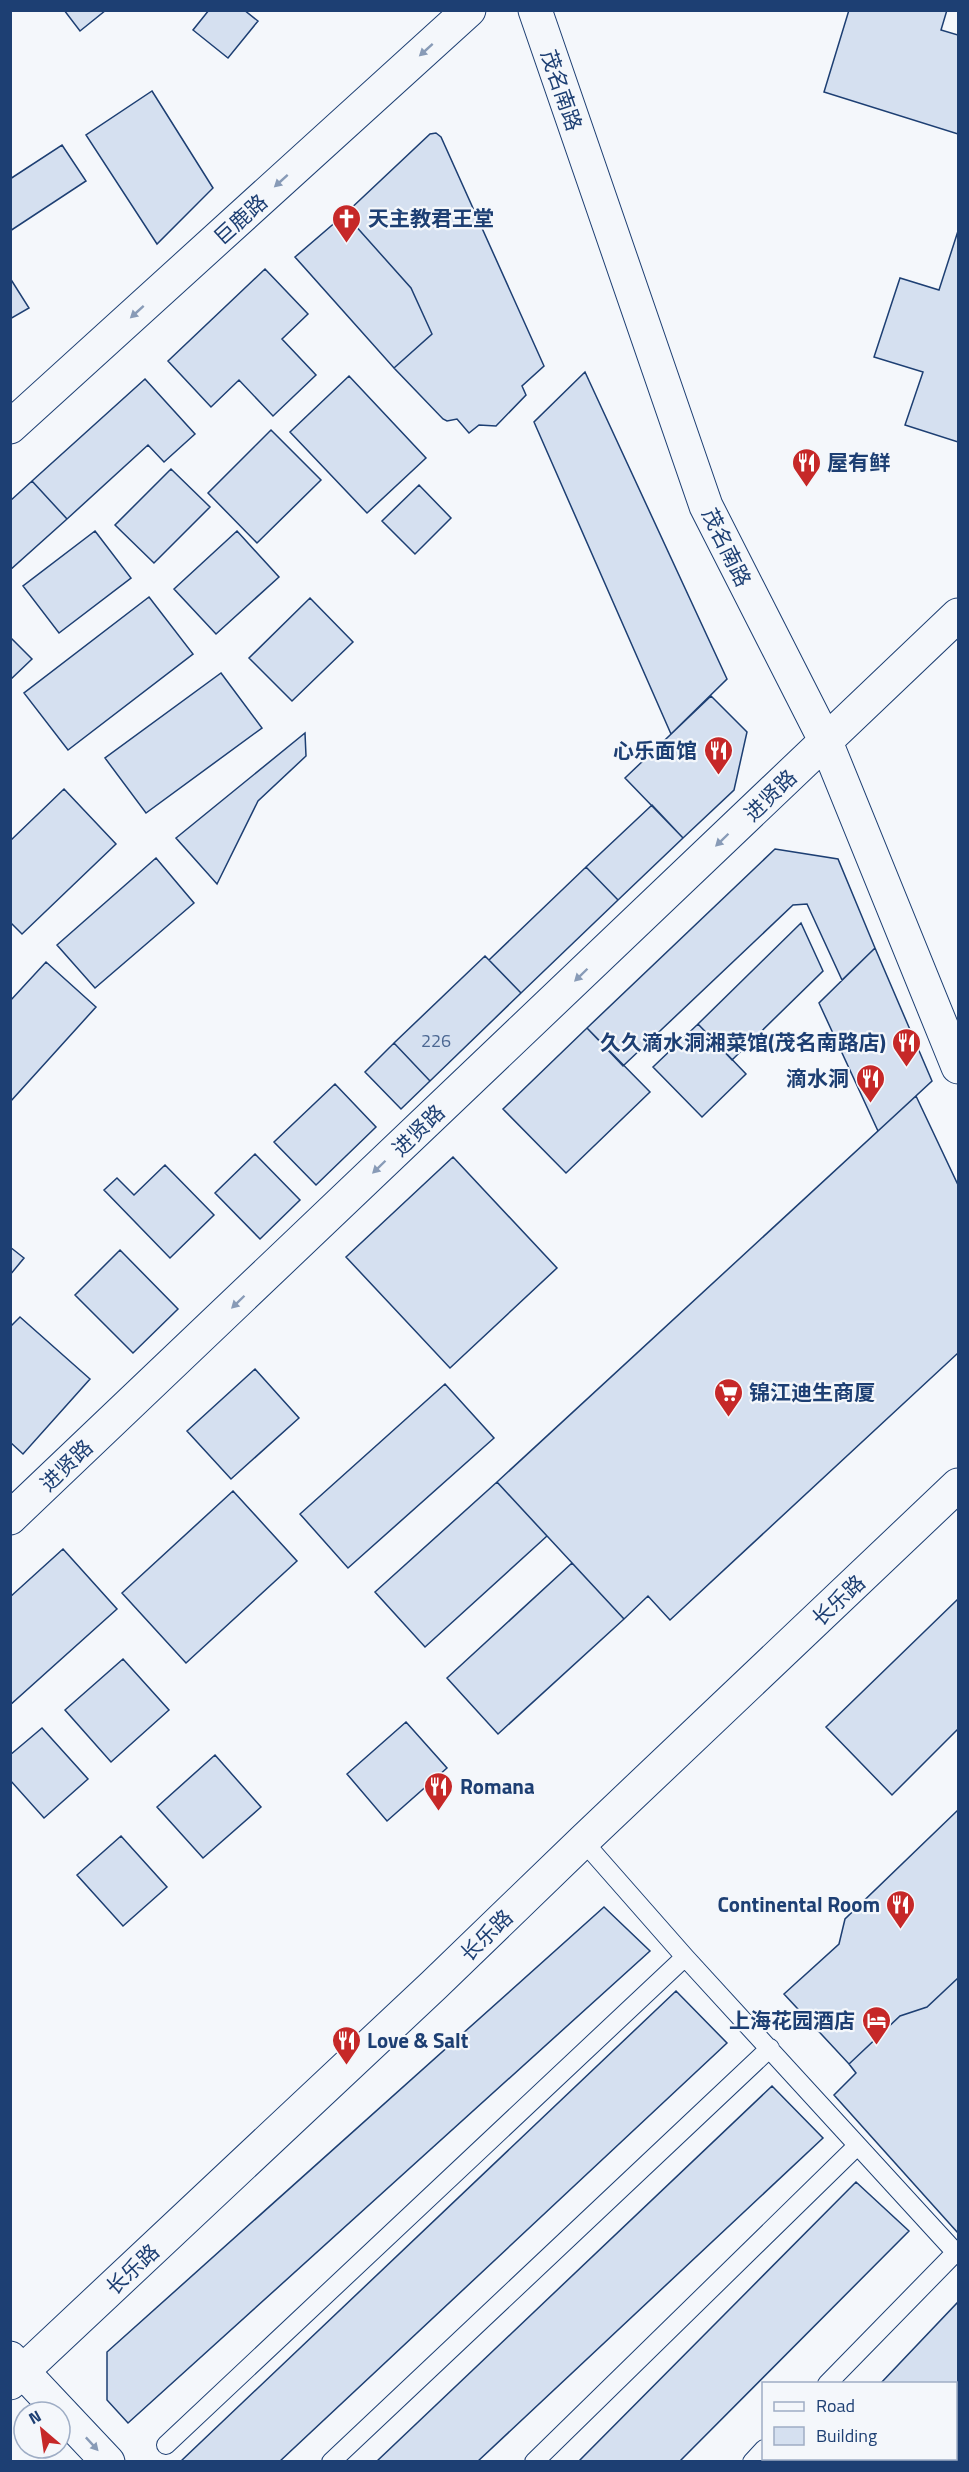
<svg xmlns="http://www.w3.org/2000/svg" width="969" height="2472" viewBox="0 0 969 2472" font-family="'Titillium Web','Noto Sans SC',sans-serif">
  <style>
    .building { fill: #d5e0f0; stroke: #1d3f73; stroke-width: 1.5 }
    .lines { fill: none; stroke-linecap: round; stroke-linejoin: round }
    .service-casing { stroke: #1d3f73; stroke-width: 20 }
    .minor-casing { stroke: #1d3f73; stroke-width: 35 }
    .tertiary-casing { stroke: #1d3f73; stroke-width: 35 }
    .secondary-casing { stroke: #1d3f73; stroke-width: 35 }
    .service { stroke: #f4f7fb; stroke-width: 18 }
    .minor { stroke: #f4f7fb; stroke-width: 33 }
    .tertiary { stroke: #f4f7fb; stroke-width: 33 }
    .secondary { stroke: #f4f7fb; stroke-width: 33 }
    .oneway { fill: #889bb7 }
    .labels { text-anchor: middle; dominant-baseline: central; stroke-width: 4.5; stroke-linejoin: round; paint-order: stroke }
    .number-label { font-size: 18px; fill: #4b6792 }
    .street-label { font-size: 21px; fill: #1d3f73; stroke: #f4f7fb }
    .poi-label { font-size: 21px; font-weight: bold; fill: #1d3f73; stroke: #f4f7fb; text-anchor: start }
  </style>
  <rect width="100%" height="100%" fill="#f4f7fb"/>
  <path class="building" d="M64 10H106L80 31Z
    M209 10H244L258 21 228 58 193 30Z
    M849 10H947L941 30 958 35V134L824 92Z
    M152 91 213 188 157 244 86 135Z
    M436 133 441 137 544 366 522 386 526 395 496 426 479 425 469 433 457 419 447 421 443 419 394 368 432 334 411 288 345 214 430 134Z
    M62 145 86 181 10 231V179Z
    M345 214 411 288 432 334 394 368 295 257Z
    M958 231V442L905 425 923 372 874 357 900 278 939 290Z
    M265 269 308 314 282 339 316 375 273 416 239 380 211 407 168 361Z
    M10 278 29 308 10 319Z
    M585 372 727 679 671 734 534 422Z
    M349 376 426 458 367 513 290 432Z
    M145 379 195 434 164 462 148 445 67 519 32 481Z
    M271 430 321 480 257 543 208 493Z
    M171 469 210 507 154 563 115 525Z
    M32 481 67 519 10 570V501Z
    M419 485 451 518 415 554 382 521Z
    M95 531 131 578 59 633 23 586Z
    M237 531 279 577 216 634 174 589Z
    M149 597 193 654 68 750 24 693Z
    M310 598 353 642 292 701 249 658Z
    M10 637 32 659 10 680Z
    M221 673 262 728 146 813 105 758Z
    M711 696 747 732 734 790 683 838 625 778Z
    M305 733 306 756 258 801 217 884 176 838Z
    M64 789 116 844 22 934 10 922V841Z
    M652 805 683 838 618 900 586 867Z
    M775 849 838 859 875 948 842 980 807 904 793 905 623 1066 587 1028Z
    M156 858 194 903 95 988 57 945Z
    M586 867 618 900 521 993 489 960Z
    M801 923 823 971 732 1060 698 1024Z
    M875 948 932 1081 878 1131 819 1003Z
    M485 956 521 993 430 1081 394 1043Z
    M46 962 96 1007 10 1102V1001Z
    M698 1024 746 1074 702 1117 653 1067Z
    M587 1028 650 1092 566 1173 503 1109Z
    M394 1043 430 1081 401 1109 365 1072Z
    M335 1084 376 1127 316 1185 274 1142Z
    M916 1096 958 1185V1353L670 1620 648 1596 624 1619 497 1482Z
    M255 1154 300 1200 260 1239 215 1193Z
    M453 1157 557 1268 450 1368 346 1257Z
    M165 1165 214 1215 170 1258 104 1190 117 1178 134 1195Z
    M10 1247 24 1258 10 1275Z
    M120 1250 178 1309 133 1353 75 1295Z
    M20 1317 90 1379 23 1454 10 1442V1327Z
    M255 1369 299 1418 231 1479 187 1431Z
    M445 1384 494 1438 348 1568 300 1514Z
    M497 1482 547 1536 425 1647 375 1592Z
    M233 1491 297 1561 186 1663 122 1593Z
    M63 1549 117 1609 10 1705V1597Z
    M572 1563 624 1619 498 1734 447 1678Z
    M958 1599V1729L892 1795 826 1727Z
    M123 1659 169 1710 111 1762 65 1710Z
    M406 1722 447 1768 387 1821 347 1774Z
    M42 1728 88 1779 44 1818 10 1780V1755Z
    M215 1755 261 1807 203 1858 157 1807Z
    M958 1810V1978L927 2007 900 2016 849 2064 784 1994 839 1944 845 1919Z
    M121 1836 167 1887 123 1926 77 1875Z
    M604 1907 650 1951 128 2423 107 2400V2352Z
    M958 1978V2233L834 2095 856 2073 849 2064 900 2016 927 2007Z
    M676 1991 727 2043 279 2462H180Z
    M772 2086 823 2138 477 2462H376Z
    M856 2182 909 2231 679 2462H578Z
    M958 2302V2404L956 2407V2384H880Z
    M808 2458H905L903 2462H805Z"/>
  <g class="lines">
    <defs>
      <path id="service" d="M583 1841 685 1957 958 2255
        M827 2384 956 2252
        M166 2445 685 1957
        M331 2462 770 2048
        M534 2462 857 2146
        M752 2462 764 2449
        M957 2462 955 2459 958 2455"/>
      <path id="minor" d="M535 10 706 506 826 742 958 1067
        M10 427 469 10
        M10 1518 958 615"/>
      <path id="tertiary" d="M10 2383 434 1985 583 1841 958 1485"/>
      <path id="secondary" d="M10 2358 108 2462"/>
    </defs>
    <use href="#service" class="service-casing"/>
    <use href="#minor" class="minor-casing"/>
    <use href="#tertiary" class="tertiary-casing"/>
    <use href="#secondary" class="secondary-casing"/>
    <use href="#service" class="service"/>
    <use href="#minor" class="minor"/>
    <use href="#tertiary" class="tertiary"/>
    <use href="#secondary" class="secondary"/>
  </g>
  <defs><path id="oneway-solid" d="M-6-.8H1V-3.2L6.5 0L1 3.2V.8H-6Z" transform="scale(1.5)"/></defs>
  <g class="oneway">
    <use href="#oneway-solid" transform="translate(426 50) rotate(138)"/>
    <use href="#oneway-solid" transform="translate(281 181) rotate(138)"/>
    <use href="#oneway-solid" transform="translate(137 312) rotate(138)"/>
    <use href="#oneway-solid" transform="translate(722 840) rotate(136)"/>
    <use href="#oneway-solid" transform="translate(581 975) rotate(136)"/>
    <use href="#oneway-solid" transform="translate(379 1167) rotate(136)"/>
    <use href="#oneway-solid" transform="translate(238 1302) rotate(136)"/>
    <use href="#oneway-solid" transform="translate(92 2444) rotate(47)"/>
  </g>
  <defs>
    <symbol id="church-pin" viewBox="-11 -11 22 30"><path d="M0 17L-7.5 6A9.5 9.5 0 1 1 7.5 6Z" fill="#c62828" stroke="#f4f7fb"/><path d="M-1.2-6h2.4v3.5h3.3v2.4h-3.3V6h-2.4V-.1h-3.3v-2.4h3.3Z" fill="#fff"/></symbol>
    <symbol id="restaurant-pin" viewBox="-11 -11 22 30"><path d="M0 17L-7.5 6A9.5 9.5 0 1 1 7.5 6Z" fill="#c62828" stroke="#f4f7fb"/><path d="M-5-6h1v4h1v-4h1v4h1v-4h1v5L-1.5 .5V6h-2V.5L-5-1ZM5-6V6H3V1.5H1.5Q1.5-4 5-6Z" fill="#fff"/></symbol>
    <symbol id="supermarket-pin" viewBox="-11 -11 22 30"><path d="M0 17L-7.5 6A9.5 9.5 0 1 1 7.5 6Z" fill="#c62828" stroke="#f4f7fb"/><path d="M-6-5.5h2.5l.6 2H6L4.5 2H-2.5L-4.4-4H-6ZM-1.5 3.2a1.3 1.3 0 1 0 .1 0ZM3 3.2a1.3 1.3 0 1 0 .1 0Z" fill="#fff"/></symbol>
    <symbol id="hotel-pin" viewBox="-11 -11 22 30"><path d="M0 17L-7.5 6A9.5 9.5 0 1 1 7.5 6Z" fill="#c62828" stroke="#f4f7fb"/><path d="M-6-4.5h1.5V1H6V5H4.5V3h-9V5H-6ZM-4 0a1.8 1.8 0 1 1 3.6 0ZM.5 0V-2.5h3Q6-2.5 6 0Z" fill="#fff"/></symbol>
  </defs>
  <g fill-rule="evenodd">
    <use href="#church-pin" x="330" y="202" width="33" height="45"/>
    <use href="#restaurant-pin" x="790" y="446" width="33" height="45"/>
    <use href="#restaurant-pin" x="702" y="734" width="33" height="45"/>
    <use href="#restaurant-pin" x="890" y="1026" width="33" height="45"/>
    <use href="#restaurant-pin" x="854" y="1062" width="33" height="45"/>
    <use href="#supermarket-pin" x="712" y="1376" width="33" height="45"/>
    <use href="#restaurant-pin" x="422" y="1770" width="33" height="45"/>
    <use href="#restaurant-pin" x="884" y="1888" width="33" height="45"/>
    <use href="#hotel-pin" x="860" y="2004" width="33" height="45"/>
    <use href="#restaurant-pin" x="330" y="2024" width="33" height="45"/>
  </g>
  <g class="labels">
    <g class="number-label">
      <text x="436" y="1040">226</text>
    </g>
    <g class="street-label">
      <text transform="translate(562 90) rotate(71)">茂名南路</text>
      <text transform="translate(240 219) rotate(-42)">巨鹿路</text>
      <text transform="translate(727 547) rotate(64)">茂名南路</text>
      <text transform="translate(770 795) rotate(-44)">进贤路</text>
      <text transform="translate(418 1130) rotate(-44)">进贤路</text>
      <text transform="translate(66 1465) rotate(-44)">进贤路</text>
      <text transform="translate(838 1600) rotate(-43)">长乐路</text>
      <text transform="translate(486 1935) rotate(-44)">长乐路</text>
      <text transform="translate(132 2269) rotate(-43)">长乐路</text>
    </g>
    <g class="poi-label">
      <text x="368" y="218">天主教君王堂</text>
      <text x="827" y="462">屋有鲜</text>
      <text x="697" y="750" text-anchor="end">心乐面馆</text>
      <text x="886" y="1042" text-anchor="end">久久滴水洞湘菜馆(茂名南路店)</text>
      <text x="849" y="1078" text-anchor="end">滴水洞</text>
      <text x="749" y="1392">锦江迪生商厦</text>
      <text x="460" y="1786">Romana</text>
      <text x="880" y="1904" text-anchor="end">Continental Room</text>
      <text x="855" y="2020" text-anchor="end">上海花园酒店</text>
      <text x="367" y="2040">Love &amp; Salt</text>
    </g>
  </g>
  <rect width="969" height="2472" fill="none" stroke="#1d3f73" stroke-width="24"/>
  <rect x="762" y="2382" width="195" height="78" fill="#f4f7fb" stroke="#9eadc5" stroke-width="1.5"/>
  <rect x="774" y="2402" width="30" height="9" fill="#f4f7fb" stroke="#9eadc5" stroke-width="1.5"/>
  <text x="816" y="2412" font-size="18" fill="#1d3f73">Road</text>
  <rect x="774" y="2427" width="30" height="18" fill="#d5e0f0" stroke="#9eadc5" stroke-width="1.5"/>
  <text x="816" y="2442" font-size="18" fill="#1d3f73">Building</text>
  <g transform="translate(42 2430) rotate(331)"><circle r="28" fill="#f4f7fb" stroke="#9eadc5" stroke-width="1.5"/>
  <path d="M0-4.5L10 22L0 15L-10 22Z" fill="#c62828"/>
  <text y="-9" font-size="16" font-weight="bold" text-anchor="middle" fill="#1d3f73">N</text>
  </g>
</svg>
